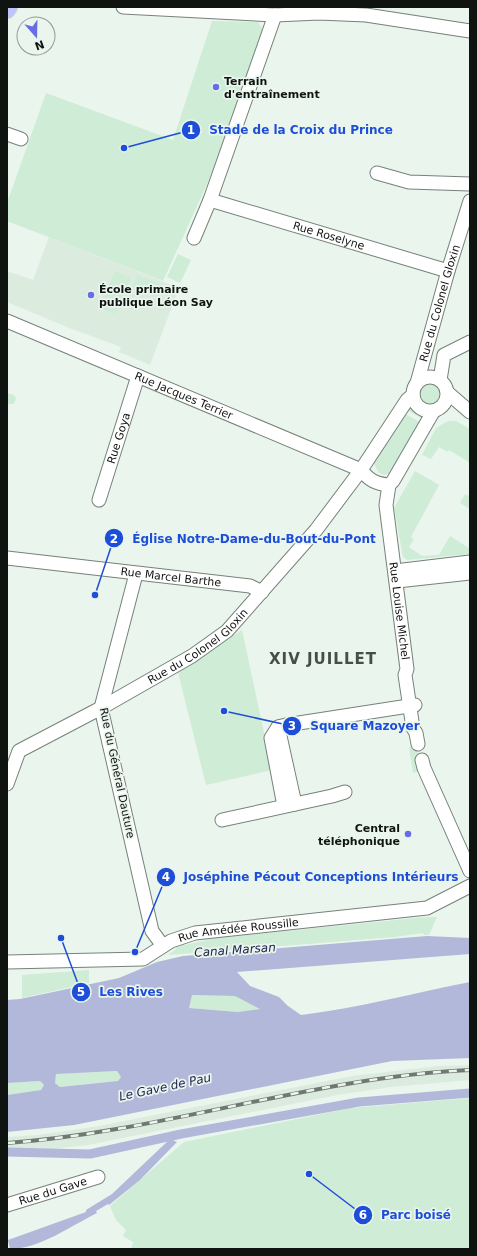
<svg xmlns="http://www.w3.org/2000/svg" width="477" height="1256" viewBox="0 0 477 1256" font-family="'DejaVu Sans',sans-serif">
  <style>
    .built { fill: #dbecdf }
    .green { fill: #ceecd6 }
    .water { fill: #b2b8d9; fill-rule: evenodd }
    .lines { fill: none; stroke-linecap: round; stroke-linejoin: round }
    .canal { stroke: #b2b8d9; stroke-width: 9 }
    .minor-casing { stroke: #77817a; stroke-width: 15 }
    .major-casing { stroke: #cfd0cf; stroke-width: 18 }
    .minor { stroke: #fff; stroke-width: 13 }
    .major { stroke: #bec4fa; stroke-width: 16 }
    .rail-casing { stroke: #717873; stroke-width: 4 }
    .rail { stroke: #eaf5ed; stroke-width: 2.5; stroke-dasharray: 8; stroke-linecap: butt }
    .poi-dot { fill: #676de6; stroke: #eaf5ed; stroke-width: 1.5 }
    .labels { text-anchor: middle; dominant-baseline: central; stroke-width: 3.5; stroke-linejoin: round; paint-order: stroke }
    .poi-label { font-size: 11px; font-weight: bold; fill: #101411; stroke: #eaf5ed; text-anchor: start }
    .street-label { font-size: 11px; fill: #101411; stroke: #eaf5ed }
    .water-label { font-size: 12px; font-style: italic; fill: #232651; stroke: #eaf5ed }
    .district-label { font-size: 15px; font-weight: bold; letter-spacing: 1px; fill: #454e47; stroke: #eaf5ed }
    .leader { fill: none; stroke: #1d4ed8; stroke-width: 1.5 }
    .callout-dot { fill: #1d4ed8; stroke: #eaf5ed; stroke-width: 1.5 }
    .mark-label { font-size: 12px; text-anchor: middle; font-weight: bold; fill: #fff }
    .callout-label { font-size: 12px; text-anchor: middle; font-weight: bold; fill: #1d4ed8; stroke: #eaf5ed; stroke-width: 3.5; stroke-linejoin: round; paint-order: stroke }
  </style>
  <rect width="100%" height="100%" fill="#eaf5ed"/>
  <path class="built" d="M49 237 179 288 150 365 119 352 121 347 69 328 7 302V271L33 280Z
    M470 1065V1080L391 1087 337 1095 88 1145 34 1151H7V1137L38 1135 99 1126 352 1076 438 1066Z"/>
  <path class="green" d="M212 21 258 22 263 30 218 156 217 162 163 281 7 221V203L46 93 173 140Z
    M178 254 191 260 180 283 167 277Z
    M115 271 131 278 115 314 99 307Z
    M137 275 162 285 157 297 132 287Z
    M418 395a12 12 0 1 1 24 0a12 12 0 1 1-24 0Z
    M7 393 14 395 16 398 14 404H7Z
    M411 404 414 410 425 416 426 421 405 409Z
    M404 413 423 424 394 472 384 475 378 472 374 463Z
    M448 421H456L470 429V463L449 450 448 452 439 447 431 459 422 455 436 428Z
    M415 471 439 485 411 537 414 539 409 547 422 556 439 555 450 536 469 548V554L407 560 403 557 394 508Z
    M465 494 470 497V509L460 503Z
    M242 630 272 770 206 785 178 672Z
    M416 745 420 761 419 771 413 773 409 747Z
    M426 917H437L429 935H424L423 933 395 937 168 955 176 949 175 947 184 943 185 945 216 938Z
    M89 970V983L22 998V975Z
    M192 995 235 996 260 1009 238 1012 189 1008Z
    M117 1071 121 1077 118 1081 60 1087 55 1083 56 1074Z
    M40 1081 44 1085 41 1090 7 1095V1083Z
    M470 1098V1249H131L133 1242 123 1236 126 1230 116 1220 110 1206 184 1142 351 1108Z"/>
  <path class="water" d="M427 936 470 938V954L237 972 250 986 279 997 288 1006 301 1015C358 1008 414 993 470 982V1058L392 1061 74 1125 7 1132V1095L41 1090 44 1085 40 1081 7 1083V1000L20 999 119 978 157 962 183 956ZM192 995 235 996 260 1009 238 1012 189 1008ZM117 1071 121 1077 118 1081 60 1087 55 1083 56 1074Z
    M170 1139 177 1142 140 1180 109 1205 108 1204 96 1211 97 1213C71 1226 39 1249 10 1249L8 1240 86 1212V1210L112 1194Z"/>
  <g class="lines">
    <path class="canal" d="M7 1152 90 1154 181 1134 359 1102 470 1093"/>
    <defs>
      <g id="minor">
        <path d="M123 7 275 15 319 13 366 15 470 31"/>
        <path d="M7 134 21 139"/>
        <path d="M377 173 409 182 470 184"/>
        <path id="s1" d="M210 200 448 271"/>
        <path d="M194 238 210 200 275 15"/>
        <path id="s2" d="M7 321 361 470C369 480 376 484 389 485L393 481 433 412"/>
        <circle cx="430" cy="394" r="17"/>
        <path d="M440 380 444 355 470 342"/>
        <path id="s3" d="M417 383 448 271 470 201"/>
        <path d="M448 393 470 412"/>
        <path id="s4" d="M389 485 386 505 407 669 405 675 413 728 416 733 418 744"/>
        <path id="s5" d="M99 500 138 376"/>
        <path id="s6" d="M7 558 250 586 262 592"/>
        <path d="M395 571 470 562"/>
        <path d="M136 574 101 708 152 931 163 946"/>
        <path d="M397 581 470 573"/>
        <path d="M278 727 295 804"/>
        <path d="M422 760 424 768 470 871"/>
        <path id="s7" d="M7 784 19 751 101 708 192 656 227 631 316 530 361 470 407 400 413 395"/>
        <path d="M284 806 271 738 278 727 286 725 415 705"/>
        <path d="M222 820 332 796 345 792"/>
        <path id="s8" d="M7 962 143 959 171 941 195 933 427 908 470 886"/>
        <path id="s9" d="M7 1205 98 1177"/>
      </g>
      <path id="major" d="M7 10 9 7"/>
    </defs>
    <use href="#minor" class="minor-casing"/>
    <use href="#major" class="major-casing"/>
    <use href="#minor" class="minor"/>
    <use href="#major" class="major"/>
    <defs>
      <path id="rail" d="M7 1143C163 1132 313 1077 470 1070"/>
    </defs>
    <use href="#rail" class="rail-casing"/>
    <use href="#rail" class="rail"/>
  </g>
  <g class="poi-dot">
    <circle cx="216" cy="87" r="4"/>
    <circle cx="91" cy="295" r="4"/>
    <circle cx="408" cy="834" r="4"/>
  </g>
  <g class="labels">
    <g class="poi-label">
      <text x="224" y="81">Terrain<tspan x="224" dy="13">d'entraînement</tspan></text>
      <text x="99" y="289">École primaire<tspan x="99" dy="13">publique Léon Say</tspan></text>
      <text x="400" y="828" text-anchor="end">Central<tspan x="400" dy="13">téléphonique</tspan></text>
    </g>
    <g class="street-label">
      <text stroke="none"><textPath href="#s1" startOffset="124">Rue Roselyne</textPath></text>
      <text stroke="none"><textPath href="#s3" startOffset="83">Rue du Colonel Gloxin</textPath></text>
      <text stroke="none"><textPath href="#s2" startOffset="192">Rue Jacques Terrier</textPath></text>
      <text stroke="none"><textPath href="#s5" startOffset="65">Rue Goya</textPath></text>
      <text stroke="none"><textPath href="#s6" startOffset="165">Rue Marcel Barthe</textPath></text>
      <text stroke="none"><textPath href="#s4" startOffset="127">Rue Louise Michel</textPath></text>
      <text stroke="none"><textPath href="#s7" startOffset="243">Rue du Colonel Gloxin</textPath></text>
      <text transform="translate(117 773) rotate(78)">Rue du Général Dauture</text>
      <text stroke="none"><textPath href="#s8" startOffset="238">Rue Amédée Roussille</textPath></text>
      <text stroke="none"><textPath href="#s9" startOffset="48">Rue du Gave</textPath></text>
    </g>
    <g class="water-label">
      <text transform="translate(235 950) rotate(-4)">Canal Marsan</text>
      <text transform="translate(165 1087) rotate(-12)">Le Gave de Pau</text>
    </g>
    <g class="district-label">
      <text x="323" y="659">XIV JUILLET</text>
    </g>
  </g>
  <path class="leader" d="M124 148L191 130M95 595L114 538M224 711L292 726M135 952L166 877M61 938L81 992M309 1174L363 1215"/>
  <g class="callout-dot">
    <circle cx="124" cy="148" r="4"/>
    <circle cx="95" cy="595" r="4"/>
    <circle cx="224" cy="711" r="4"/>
    <circle cx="135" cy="952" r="4"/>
    <circle cx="61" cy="938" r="4"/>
    <circle cx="309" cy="1174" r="4"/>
    <circle cx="191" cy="130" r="10"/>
    <circle cx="114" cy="538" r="10"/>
    <circle cx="292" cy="726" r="10"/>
    <circle cx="166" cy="877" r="10"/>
    <circle cx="81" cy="992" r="10"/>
    <circle cx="363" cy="1215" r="10"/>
  </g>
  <g class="mark-label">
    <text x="191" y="134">1</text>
    <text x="114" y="543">2</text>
    <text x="292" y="730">3</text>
    <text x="166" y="881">4</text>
    <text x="81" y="996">5</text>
    <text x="363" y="1219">6</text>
  </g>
  <g class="callout-label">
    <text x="301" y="134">Stade de la Croix du Prince</text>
    <text x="254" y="543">Église Notre-Dame-du-Bout-du-Pont</text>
    <text x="365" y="730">Square Mazoyer</text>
    <text x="321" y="881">Joséphine Pécout Conceptions Intérieurs</text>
    <text x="131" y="996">Les Rives</text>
    <text x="416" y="1219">Parc boisé</text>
  </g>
  <rect width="477" height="1256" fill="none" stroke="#101411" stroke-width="16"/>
  <g transform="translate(36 36) rotate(160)"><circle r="19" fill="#eaf5ed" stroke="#939b95"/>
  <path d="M0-3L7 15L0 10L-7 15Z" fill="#676de6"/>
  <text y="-6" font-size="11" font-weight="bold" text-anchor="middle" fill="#101411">N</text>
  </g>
</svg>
